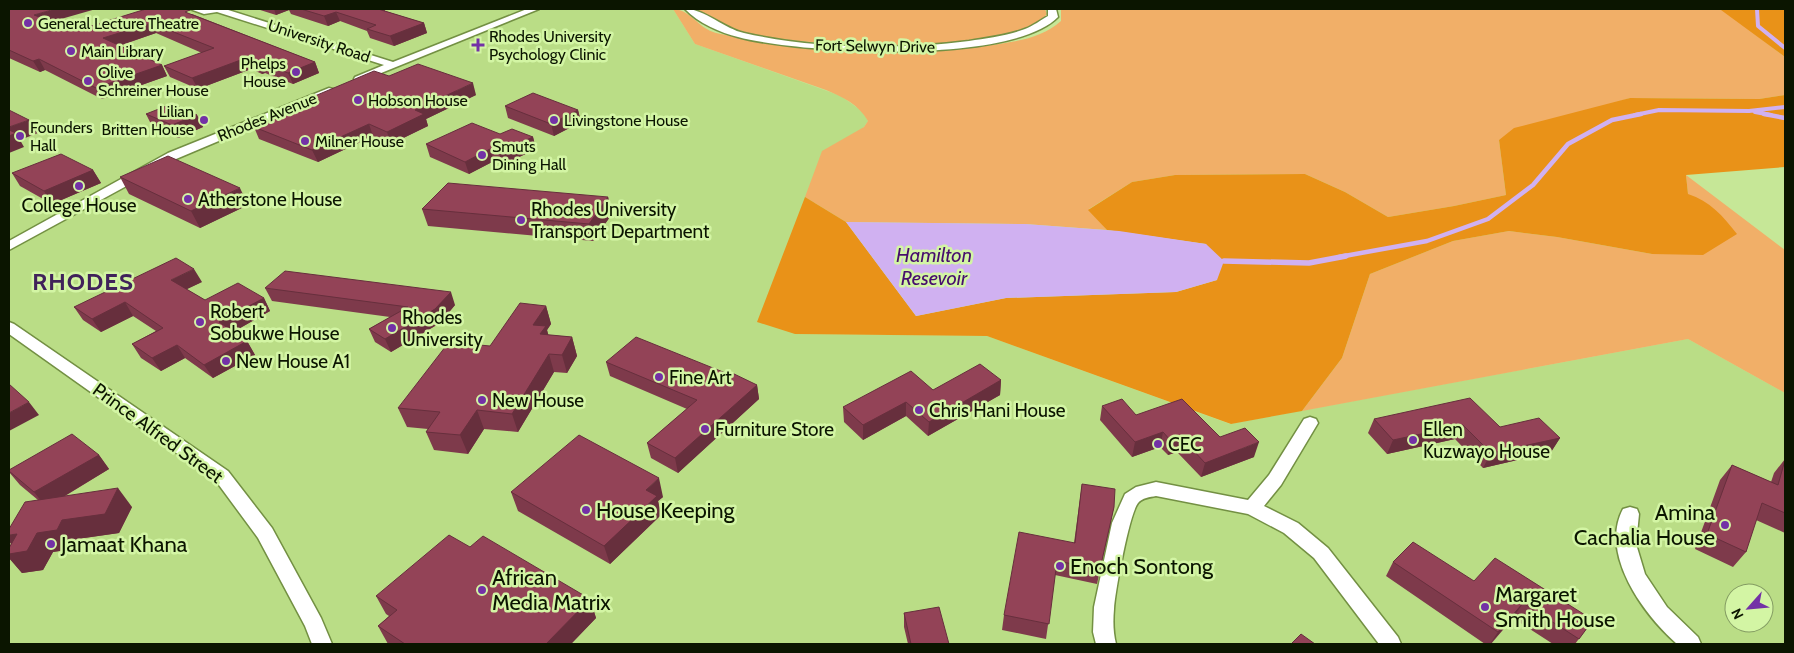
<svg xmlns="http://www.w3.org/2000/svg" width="1794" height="653" viewBox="0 0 1794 653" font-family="Cabin,sans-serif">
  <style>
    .built { fill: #badd86; fill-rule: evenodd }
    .green { fill: #f1af68 }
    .forest { fill: #e99218 }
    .water { fill: #d0b1f1 }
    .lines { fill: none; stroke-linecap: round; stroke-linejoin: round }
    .stream-far2 { stroke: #d0b1f1; stroke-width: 4 }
    .stream-far1 { stroke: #d0b1f1; stroke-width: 4.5 }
    .stream { stroke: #d0b1f1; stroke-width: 5.5 }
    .street-casing { stroke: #739043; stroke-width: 3 }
    .street { fill: #fff; fill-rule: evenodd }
    .wall { fill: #7e3a4b }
    .shaded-wall { fill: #672f3d }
    .building { fill: #934357; stroke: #672f3d }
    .poi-dot { fill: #7331a6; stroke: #d3f5a4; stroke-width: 2 }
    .labels { text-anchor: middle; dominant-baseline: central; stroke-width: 5; stroke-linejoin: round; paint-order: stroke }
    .far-poi-label { font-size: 16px; fill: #0b1500; stroke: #d3f5a4; text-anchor: start }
    .far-street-label { font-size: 16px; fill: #0b1500; stroke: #d3f5a4 }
    .poi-label { font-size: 19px; fill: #0b1500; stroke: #d3f5a4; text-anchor: start }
    .street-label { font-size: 19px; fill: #0b1500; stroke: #d3f5a4 }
    .water-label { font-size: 20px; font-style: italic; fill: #470e6d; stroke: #d3f5a4 }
    .near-poi-label { font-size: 22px; fill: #0b1500; stroke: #d3f5a4; text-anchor: start }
    .district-label { font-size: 24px; font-weight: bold; letter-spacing: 1px; fill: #40225a; stroke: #d3f5a4 }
  </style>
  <rect width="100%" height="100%" fill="#c6e797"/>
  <path class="built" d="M9 9H673L695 44 841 96 863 112 868 121 864 127 857 133 822 152 795 334 987 336 1230 424 1688 339 1785 393V644H9ZM1734 593H1764V623H1734Z"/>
  <path class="green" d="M673 9C686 9 695 21 705 28 711 32 719 34 726 35 810 54 899 58 983 46 1011 42 1040 40 1061 21V9H1722L1785 57V95L1759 99 1630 98 1499 140 1506 195 1454 206 1388 217 1345 192 1305 174 1175 175 1132 182 1089 209 1107 230 1025 224 846 222 805 197 822 151 864 127 868 121C858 104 843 97 826 90L695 44Z
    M695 9H1045L1047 14C1017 57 812 46 761 36 738 32 713 24 695 9Z
    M1686 175 1785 250V393L1688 339 1302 411 1342 358 1370 274 1453 241 1509 231 1557 237 1652 254 1688 194Z"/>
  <path class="forest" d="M1722 9H1785V57L1721 10Z
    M1785 95V167L1686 175 1688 194C1710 201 1723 216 1737 234L1703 255 1652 254 1557 237 1509 231 1453 241 1370 274 1342 358 1302 411 1231 424 987 336 795 334 757 322 805 197 846 222 916 316 1006 298 1176 292 1217 280 1206 244 1107 230 1088 210 1132 182 1175 175 1305 174 1345 192 1388 217 1454 206 1506 195 1499 140 1514 128 1630 98 1759 99Z"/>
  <path class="water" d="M846 222 1025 224 1119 231 1206 244 1224 261 1217 280 1176 292 1006 298 916 316Z"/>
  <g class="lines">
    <path class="stream-far2" d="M1757 9 1758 26 1785 48
      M1755 112 1771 115
      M1635 115 1659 110 1749 111 1785 107"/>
    <path class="stream-far1" d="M1764 114 1785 118
      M1339 257 1427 241 1488 219 1533 185 1568 144 1612 120 1641 114"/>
    <path class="stream" d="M1224 261 1309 263 1346 256"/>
    <defs>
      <path id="street" d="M190 9H225L393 62 527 9H539L359 82 354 79 355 77 384 65 217 12 204 14Z
        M685 9C703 8 725 29 744 33 814 49 898 50 969 41 987 38 1007 36 1025 29 1033 26 1041 20 1048 16V9H1056L1058 17C1011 65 801 54 738 37 721 33 698 23 685 9Z
        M329 88 333 89 334 91 333 93 176 159 9 250V241L168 153Z
        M9 322 14 324 228 471 272 528 321 618 332 644H312L305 626 258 538 216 481 9 334Z
        M1310 417 1316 419 1318 423 1281 485 1264 506 1298 523 1328 548 1398 637 1401 644H1379L1314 558 1284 533 1248 514 1156 496C1150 497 1142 498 1138 503 1129 515 1115 592 1114 609 1113 621 1113 632 1116 644H1096L1093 632 1094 607 1112 523 1125 494 1136 487 1156 482 1248 500 1269 475 1304 419Z
        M1630 507 1637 509 1639 514 1636 544 1645 574 1667 607 1698 637 1701 644H1677C1644 615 1599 554 1623 509Z"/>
    </defs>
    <use href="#street" class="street-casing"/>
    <use href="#street" class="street"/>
  </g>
  <path class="wall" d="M9 9 52 22 75 31 192 14 315 62 319 73 293 84 265 73 262 74 251 69 198 89 170 77 164 66 202 53 156 33 119 46 162 65 167 76 102 99 45 70 40 72 9 58Z
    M257 9H385V11L424 23 427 33 394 46 370 38 367 31 340 21 328 26 291 14 289 10 276 15Z
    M389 76 476 95 426 119 428 126 391 144 373 136 318 162 259 139 254 127 312 103 310 98Z
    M505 106 578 110 581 122 554 136 508 118Z
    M176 108 197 115 203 127 178 138 152 126 146 114Z
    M500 134 533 137 536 149 502 165 494 161 469 174 430 157 426 144Z
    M93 170 101 183 52 204 20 186 12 173Z
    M120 177 248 205 200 228 129 194Z
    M608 197 612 214 593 241 428 226 422 209Z
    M202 282 186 289 205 300 264 298 270 311 233 332 247 341 255 355 213 378 185 358 161 371 141 358 132 344 156 331 133 316 101 332 83 320 74 307Z
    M265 288 455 305 440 323 391 352 375 342 369 329 390 317 272 301Z
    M546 306 551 324 547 330 548 335 572 337 577 356 567 373 554 372 518 432 484 429 468 454 434 450 426 432 428 429 407 427 398 408 490 346Z
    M606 362 757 385 759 399 678 473 651 458 647 443 687 409 610 376Z
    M1001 380 1000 395 928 436 906 416 863 440 844 422 843 407 933 390Z
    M1102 406 1220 437 1254 457 1201 477 1177 452 1168 455 1160 447 1132 457 1100 420Z
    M1374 419 1500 427 1560 438 1551 452 1483 468 1455 439 1387 454 1368 433Z
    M99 455 109 469 65 496 132 507 119 533 77 539 72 549 53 552 43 570 22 573 9 558V548L11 544 9 541 38 500 20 485 9 472Z
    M1785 459V533L1756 520 1746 552 1733 567 1695 549 1720 480 1732 465 1771 482 1774 473Z
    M1082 484 1114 507 1097 584 1055 575 1046 639 1002 630 1004 615 1074 543Z
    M511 492 663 497 658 501 661 515 610 564 518 511Z
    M470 547 590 599 596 618 571 644H388L378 626 389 616 386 614 376 596Z
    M1393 562 1474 581 1593 620 1575 644H1553L1513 618 1491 644H1485L1386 576Z
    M904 613 949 644H908L904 627Z"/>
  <path class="shaded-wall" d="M55 9H96L40 25 34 15Z
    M274 9H289V10L276 15Z
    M336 12 340 21 328 26 324 16Z
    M151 23 156 33 109 49 103 38Z
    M424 23 427 33 394 46 390 36Z
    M246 58 251 69 198 89 192 78Z
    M39 59 45 70 40 72 33 61Z
    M260 62 265 73 262 74 257 63Z
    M315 62 319 73 293 84 288 73Z
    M162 65 167 76 102 99 96 88Z
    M473 83 476 95 426 119 428 126 391 144 387 132 415 110Z
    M578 110 581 122 554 136 551 124Z
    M197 115 203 127 178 138 172 125Z
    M29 120 38 133 20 140 24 147 9 153V127Z
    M369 124 373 136 318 162 312 150Z
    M533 137 536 149 502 165 499 152Z
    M490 149 494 161 469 174 465 162Z
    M93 170 101 183 52 204 44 191Z
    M240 188 248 205 200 228 191 211Z
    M608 197 612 214 593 241 589 224Z
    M194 269 202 282 179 293 171 280Z
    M451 292 455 305 440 323 391 352 385 339Z
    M264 298 270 311 226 336 219 322Z
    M125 302 133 316 101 332 92 319Z
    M546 306 551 324 547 330 551 344 545 353 533 325Z
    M572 337 577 356 567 373 562 355Z
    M247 341 255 355 213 378 204 365Z
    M177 345 185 358 161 371 152 358Z
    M549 354 554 372 518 432 512 414Z
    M1001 380 1000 395 928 436 929 422Z
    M757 385 759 399 678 473 675 458Z
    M29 402 39 415 9 431V413Z
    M906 402V416L863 440V425Z
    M477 410 484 429 468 454 460 435Z
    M1463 425 1455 439 1387 454 1393 440Z
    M1163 432 1160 447 1132 457 1135 442Z
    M1181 437 1177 452 1168 455 1171 441Z
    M1560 438 1551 452 1483 468 1491 453Z
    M1259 442 1254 457 1201 477 1205 463Z
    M99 455 109 469 46 507 34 492Z
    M659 478 663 497 658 501 661 515 610 564 604 546 646 490Z
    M118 488 132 507 119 533 77 539 72 549 53 552 43 570 22 573 9 558V554L18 552 9 541V535L17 534 37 533Z
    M590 599 596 618 571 644H546Z
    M1523 603 1513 618 1490 644 1498 632Z"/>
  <path class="building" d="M9 9H55L34 15 75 31 146 9H186L190 10 185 12 315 62 288 73 260 62 257 63 246 58 192 78 164 66 214 48 151 23 103 38 162 65 96 88 39 59 33 61 9 50Z
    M301 9H378L424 23 390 36 367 29 376 25 336 12 324 16Z
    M418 64 473 83 415 110 424 114 387 132 369 124 312 150 254 127 317 101 310 98 374 71 389 76Z
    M533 93 578 110 551 124 505 106Z
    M169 105 176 108 179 107 197 115 172 125 146 114Z
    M9 110 29 120 9 127Z
    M472 123 500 134 512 129 533 137 499 152 490 149 465 162 426 144Z
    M9 130 16 133 9 136Z
    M61 154 93 170 44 191 12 173Z
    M168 156 240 188 191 211 120 177Z
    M448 183 608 197 589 224 422 209Z
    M176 258 194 269 171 280 205 300 238 283 264 298 219 322 247 341 204 365 177 345 152 358 132 344 163 328 125 302 92 319 74 307Z
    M285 271 451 292 435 309 385 339 369 329 408 307 265 288Z
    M520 303 546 306 533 325 546 326 540 334 572 337 562 355 549 354 512 414 477 410 460 435 426 432 440 412 398 408 449 342 490 346Z
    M636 337 728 374 730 372 757 385 675 458 647 443 697 400 606 362Z
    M980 364 1001 380 929 422 906 402 863 425 843 407 911 371 933 390Z
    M9 384 29 402 9 413Z
    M1470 398 1500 427 1539 418 1560 438 1491 453 1463 425 1393 440 1374 419Z
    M1122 399 1136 415 1182 399 1220 437 1245 428 1259 442 1205 463 1181 437 1171 441 1163 432 1135 442 1102 406Z
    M72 434 99 455 34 492 9 471V470Z
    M579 435 659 478 646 490 657 496 604 546 511 492Z
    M1785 460V513L1762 503 1746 552 1707 534 1732 465 1778 485Z
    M1082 484 1115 489 1114 507 1100 569 1057 561 1049 624 1004 615 1019 532 1075 543Z
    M118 488 105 514 62 520 57 530 37 533 27 551 9 554V548L17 534 9 535V529L25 502Z
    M449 535 470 547 483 536 590 599 546 644H405L378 626 397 610 376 596Z
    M1413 542 1474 581 1495 558 1593 620 1579 639 1523 603 1498 632 1393 562Z
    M939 607 949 644H911L904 613Z
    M1301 634 1315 644H1291Z"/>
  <g class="poi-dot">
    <circle cx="28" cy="23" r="5"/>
    <path d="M475.5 37.5h5v5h5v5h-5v5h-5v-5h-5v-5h5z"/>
    <circle cx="71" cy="51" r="5"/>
    <circle cx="296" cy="72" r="5"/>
    <circle cx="88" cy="81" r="5"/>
    <circle cx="358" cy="100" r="5"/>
    <circle cx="204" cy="120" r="5"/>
    <circle cx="554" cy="120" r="5"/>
    <circle cx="20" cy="136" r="5"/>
    <circle cx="305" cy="141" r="5"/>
    <circle cx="482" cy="155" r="5"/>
    <circle cx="79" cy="186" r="5"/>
    <circle cx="188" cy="199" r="5"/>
    <circle cx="521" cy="220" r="5"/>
    <circle cx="200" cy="322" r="5"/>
    <circle cx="392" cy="328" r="5"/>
    <circle cx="226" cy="361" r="5"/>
    <circle cx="659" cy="377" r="5"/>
    <circle cx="482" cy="400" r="5"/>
    <circle cx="919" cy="410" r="5"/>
    <circle cx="705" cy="429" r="5"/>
    <circle cx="1413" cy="440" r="5"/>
    <circle cx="1158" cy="444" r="5"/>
    <circle cx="586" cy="510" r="5"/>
    <circle cx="1725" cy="525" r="5"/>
    <circle cx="51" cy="544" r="5"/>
    <circle cx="1060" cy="566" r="5"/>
    <circle cx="482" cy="590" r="5"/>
    <circle cx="1485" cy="607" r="5"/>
  </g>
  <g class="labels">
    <g class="far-poi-label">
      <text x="38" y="23">General Lecture Theatre</text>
      <text x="489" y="36">Rhodes University<tspan x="489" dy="18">Psychology Clinic</tspan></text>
      <text x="81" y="51">Main Library</text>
      <text x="286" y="63" text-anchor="end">Phelps<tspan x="286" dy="18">House</tspan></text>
      <text x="98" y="72">Olive<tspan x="98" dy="18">Schreiner House</tspan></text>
      <text x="368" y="100">Hobson House</text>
      <text x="194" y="111" text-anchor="end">Lilian<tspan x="194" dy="18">Britten House</tspan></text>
      <text x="564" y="120">Livingstone House</text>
      <text x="30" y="127">Founders<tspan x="30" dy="18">Hall</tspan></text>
      <text x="315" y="141">Milner House</text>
      <text x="492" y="146">Smuts<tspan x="492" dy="18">Dining Hall</tspan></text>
    </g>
    <g class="far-street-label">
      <text transform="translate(319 41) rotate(18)">University Road</text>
      <text transform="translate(875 46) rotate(1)">Fort Selwyn Drive</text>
      <text transform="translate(267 117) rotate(-22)">Rhodes Avenue</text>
    </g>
    <g class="poi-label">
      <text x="198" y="199">Atherstone House</text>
      <text x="79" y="205" text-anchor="middle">College House</text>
      <text x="531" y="209">Rhodes University<tspan x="531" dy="22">Transport Department</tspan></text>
      <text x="210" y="311">Robert<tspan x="210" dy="22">Sobukwe House</tspan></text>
      <text x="402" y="317">Rhodes<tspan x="402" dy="22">University</tspan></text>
      <text x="236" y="361">New House A1</text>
      <text x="669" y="377">Fine Art</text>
      <text x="492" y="400">New House</text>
      <text x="929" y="410">Chris Hani House</text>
      <text x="715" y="429">Furniture Store</text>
      <text x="1423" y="429">Ellen<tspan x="1423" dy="22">Kuzwayo House</tspan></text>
      <text x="1168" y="444">CEC</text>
    </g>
    <g class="street-label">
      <text transform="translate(158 433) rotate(36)">Prince Alfred Street</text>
    </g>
    <g class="water-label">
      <text x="934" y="255">Hamilton<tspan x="934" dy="23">Resevoir</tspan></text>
    </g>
    <g class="near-poi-label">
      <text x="596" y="510">House Keeping</text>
      <text x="1715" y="512" text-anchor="end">Amina<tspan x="1715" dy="25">Cachalia House</tspan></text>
      <text x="61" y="544">Jamaat Khana</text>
      <text x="1070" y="566">Enoch Sontong</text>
      <text x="492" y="577">African<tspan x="492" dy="25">Media Matrix</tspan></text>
      <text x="1495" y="594">Margaret<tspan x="1495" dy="25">Smith House</tspan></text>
    </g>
    <g class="district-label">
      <text x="83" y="281">RHODES</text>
    </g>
  </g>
  <rect width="1794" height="653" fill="none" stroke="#0b1500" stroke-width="20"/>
  <g transform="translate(1749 608) rotate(243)"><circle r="24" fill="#d3f5a4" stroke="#839b62"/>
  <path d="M0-4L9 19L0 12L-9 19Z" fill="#7331a6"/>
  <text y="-8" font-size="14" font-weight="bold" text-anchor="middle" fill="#0b1500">N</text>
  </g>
</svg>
